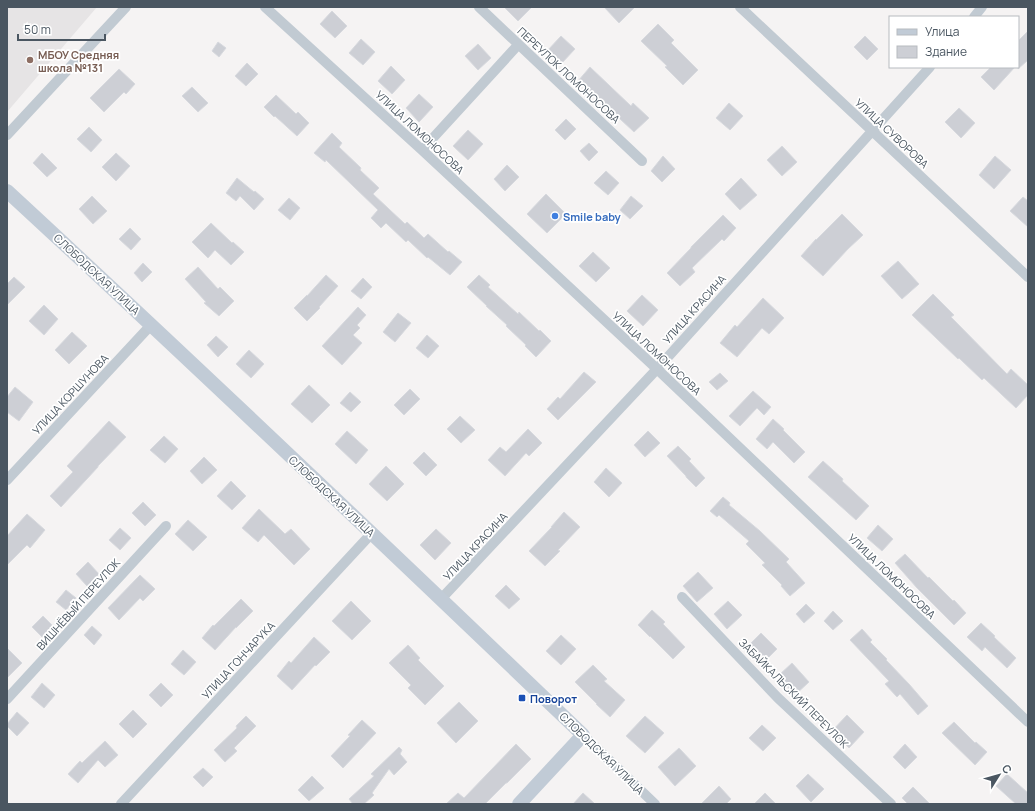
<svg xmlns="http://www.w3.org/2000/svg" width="1035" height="811" viewBox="0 0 1035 811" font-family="Manrope,sans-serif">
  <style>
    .education { fill: #e6e4e5 }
    .building { fill: #cdcfd5; stroke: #d7d9de }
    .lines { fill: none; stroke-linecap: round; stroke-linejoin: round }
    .street { stroke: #c1cad2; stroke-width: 10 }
    .secondary { stroke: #c1cbd6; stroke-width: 14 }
    .education-dot { fill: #8d6e63; stroke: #fff; stroke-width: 1.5 }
    .shop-dot { fill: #3f7fe0; stroke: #fff; stroke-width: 1.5 }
    .transit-dot { fill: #1a4fb4; stroke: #fff; stroke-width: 1.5 }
    .labels { text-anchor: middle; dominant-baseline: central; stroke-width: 3.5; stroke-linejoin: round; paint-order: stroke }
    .education-label { font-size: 11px; font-weight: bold; fill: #785e54; stroke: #fff; text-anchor: start }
    .street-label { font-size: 11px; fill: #4a5661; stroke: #fff }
    .shop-label { font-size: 11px; font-weight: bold; fill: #366cbe; stroke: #fff; text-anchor: start }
    .transit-label { font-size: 11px; font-weight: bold; fill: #164399; stroke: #fff; text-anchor: start }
  </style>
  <rect width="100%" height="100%" fill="#f5f3f3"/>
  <path class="education" d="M7 7H97L7 112Z"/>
  <path class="building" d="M504 7H532L518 21Z
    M604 7H635L619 23Z
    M332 11 347 26 335 38 320 24Z
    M658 24 674 40 671 43 698 70 683 85 665 67 667 66 641 41Z
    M1028 31V60L1018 69V41Z
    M561 36 575 49 561 64 547 51Z
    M865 36 878 49 867 60 854 47Z
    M361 39 375 52 363 65 349 53Z
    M218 42 226 48 219 57 212 51Z
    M478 44 491 58 478 70 465 56Z
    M247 63 258 74 246 86 235 76Z
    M391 66 405 80 392 94 378 81Z
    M590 67 631 106 633 103 649 118 634 132 619 118 620 117 591 91 590 92 578 81Z
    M991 67H1015L994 90 981 77Z
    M119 69 135 84 126 94 124 92 104 112 90 98Z
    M192 87 208 103 198 112 182 96Z
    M419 94 433 107 419 122 406 108Z
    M276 95 296 114 298 112 309 123 297 136 275 116 274 117 264 107Z
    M729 103 743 116 730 130 716 118Z
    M959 108 975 123 961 138 945 122Z
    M566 119 576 129 565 140 555 130Z
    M89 127 102 140 91 152 77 139Z
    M468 130 483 144 468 160 453 146Z
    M332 133 342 143 339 147 361 168 360 170 379 188 373 194 405 224 407 222 424 238 428 234 448 252 449 251 462 262 450 275 428 257 427 258 408 240 406 242 386 223 381 228 371 218 378 210 326 160 325 162 314 153Z
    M589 143 598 152 589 161 580 151Z
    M782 146 797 162 782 176 767 160Z
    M42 153 57 168 47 177 33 163Z
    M116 153 130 166 116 181 102 167Z
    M663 156 675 169 662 182 651 171Z
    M995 156 1011 170 994 189 979 175Z
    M507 165 519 177 505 191 494 179Z
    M606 171 619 183 608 195 594 183Z
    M237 178 254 192 255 191 264 199 254 210 240 196 236 201 226 193Z
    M741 178 757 195 740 210 725 194Z
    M546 194 566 214 547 233 527 214Z
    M92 196 107 211 93 224 79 209Z
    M631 196 643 206 630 219 620 210Z
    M1023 197 1028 201V227L1010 211Z
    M289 198 300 208 290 220 278 210Z
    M842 214 863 235 848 249 823 276 801 256 816 239V240Z
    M723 215 736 228 724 241 722 239 692 268 695 272 680 286 667 273 691 248V247Z
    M211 223 232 243 233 242 244 252 231 265 215 250 208 258 192 242Z
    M130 228 141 239 131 250 119 239Z
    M593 252 610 268 596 282 579 266Z
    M898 261 919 284 902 299 881 276Z
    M143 263 152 272 142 282 134 273Z
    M198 267 218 289 220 287 234 301 219 316 204 303 206 302 185 279Z
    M326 275 338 286 319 307 320 308 307 321 294 308 307 295V296Z
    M479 275 490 285 488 287 518 314 519 312 539 331 540 330 551 341 536 357 525 346 526 345 506 326 507 325 486 306H487L467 287Z
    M14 277 25 287 7 305V284Z
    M363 278 372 287 361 299 351 291Z
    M933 294 954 315 951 317 1007 374 1011 369 1028 385V395L1016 408 984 378 982 380 959 358 958 359 912 315Z
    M642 295 658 310 643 326 627 311Z
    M763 298 784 318 769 334 762 328 737 357 720 343 735 325 737 327Z
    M44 305 58 319 44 335 29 321Z
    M358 307 366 315 357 325 360 328 353 335 362 343 342 365 322 346Z
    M398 313 411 323 395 342 383 332Z
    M72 332 87 346 69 364 55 350Z
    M427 335 439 346 428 358 416 348Z
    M216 336 228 347 218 357 207 345Z
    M249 350 264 364 251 378 236 364Z
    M584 372 596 382 558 420 547 409 558 397 560 399Z
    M720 373 728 381 717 390 709 382Z
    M309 385 330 405 312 423 291 404Z
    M15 387 33 402 19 421 7 412V397Z
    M410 389 420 399 404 415 394 405Z
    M753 391 771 407 764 415 757 408 740 426 729 416Z
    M350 392 361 402 351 412 340 403Z
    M460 416 475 430 461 443 447 429Z
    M773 419 784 429 783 430 805 452 794 463 773 442 767 449 756 439Z
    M109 421 126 437 98 466V467L61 507 50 496 73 472 67 466Z
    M528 429 542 443 529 456 526 453 505 476 488 460 500 447 506 452Z
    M347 431 368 450 356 464 335 444Z
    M648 431 660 443 645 457 634 445Z
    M164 436 178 449 165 463 150 450Z
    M678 446 691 459 689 461 705 478 696 487 686 477V476L667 456Z
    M424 452 437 465 426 476 413 463Z
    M204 457 217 470 202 484 190 471Z
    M823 461 843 479 842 481 869 506 856 520 808 477Z
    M386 466 404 484 387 501 369 484Z
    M606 468 622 483 609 497 594 482Z
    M231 481 246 496 232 510 217 496Z
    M723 497 730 503 729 505 760 531 789 559 786 562 805 583 790 596 781 586 782 585 762 565 765 563 746 544 749 541 719 515 717 517 710 511Z
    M143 502 156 515 145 526 132 513Z
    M259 509 285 534 291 529 310 549 294 565 264 535 258 542 242 528Z
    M564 512 580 527 558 550 560 551 545 566 529 551 552 527H551Z
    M27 514 45 530 30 548 27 545 7 565V536Z
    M188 520 207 537 193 551 175 534Z
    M878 525 893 539 882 551 867 538Z
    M120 528 131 538 120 550 109 540Z
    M436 529 451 543 435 560 420 545Z
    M905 554 928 578 929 577 953 601 954 600 966 613 954 625 917 588 895 563Z
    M88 562 99 574 87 586 76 574Z
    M698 572 713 588 697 602 683 586Z
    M140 575 155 589 143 601 140 598 119 620 108 608Z
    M506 585 520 599 509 609 495 596Z
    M66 590 76 598 66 610 56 602Z
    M241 599 253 611 236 628V627L215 650 202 638 213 625 214 626Z
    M351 601 371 621 352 640 332 621Z
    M728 601 742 615 727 629 714 614Z
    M806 604 815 613 804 623 796 614Z
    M652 610 665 622 663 624 685 647 673 659 650 636V637L638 625Z
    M833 611 843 621 833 630 824 621Z
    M43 616 53 626 42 637 32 627Z
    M981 623 995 636 994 637 1016 658 1007 668 985 647 982 651 967 637Z
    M92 626 102 635 94 645 84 635Z
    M862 629 872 640 870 642 887 659 886 660 909 684 928 706 918 715 900 694 897 697 885 684 889 681 850 640Z
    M761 633 777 649 763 663 747 647Z
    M561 635 576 649 561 665 546 651Z
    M314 637 330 652 316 666 315 665 292 690 277 676 289 661 291 663Z
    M408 645 420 658 418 660 444 686 425 705 408 688 411 685 389 663Z
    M7 648 22 663 7 678Z
    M183 650 196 662 184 675 171 664Z
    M792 663 809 682 795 695 778 676Z
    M593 665 607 679 604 681 625 700 610 717 596 704H597L575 682Z
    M42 683 55 695 44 708 31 697Z
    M161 683 173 695 161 707 149 695Z
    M459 702 478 721 456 743 437 723Z
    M133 710 147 724 133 738 119 724Z
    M17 712 29 723 17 736 7 726V724Z
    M847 715 864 732 849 748 832 731Z
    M246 716 256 726 234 748 237 751 225 762 214 750 237 728 236 726Z
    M645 716 664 733 645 753 626 736Z
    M362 720 376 733 343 768 331 756 350 736 348 735Z
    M954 722 975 743 976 742 987 752 975 765 942 733Z
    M762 725 776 738 763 751 749 738Z
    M105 741 118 755 105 767 98 760 78 783 68 774 80 761 82 763Z
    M516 744 531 759 507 783H506L485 804H446L458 793 464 798Z
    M905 744 917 757 905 769 893 757Z
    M399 747 402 750 400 754 407 762 394 775 389 769 372 793 374 795 364 804H353L349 799 374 776 371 774Z
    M679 748 696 766 675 786 658 767Z
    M203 768 213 777 203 787 193 777Z
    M808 774 824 789 811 802 796 786Z
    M1007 774 1028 793V804H1016L996 786Z
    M312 776 324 788 309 801 298 790Z
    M719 786 731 799 726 804H701Z
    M913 787 930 804H908L902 798Z
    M583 793 595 804H573Z
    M765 793 776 804H754Z"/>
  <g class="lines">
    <path class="street" d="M265 7 422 150 657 369 1028 722
      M479 7 642 161
      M740 7 1028 277
      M974 17 982 7
      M7 135 126 7
      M422 150 518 45
      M7 480 151 325
      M682 597 778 698 891 804
      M441 599 657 369 930 67
      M7 699 166 526
      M583 735 655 804
      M121 804 372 533"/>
    <path class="secondary" d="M7 191C201 370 392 552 583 735L519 804"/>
  </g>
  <circle class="education-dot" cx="30" cy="60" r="4"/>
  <circle class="shop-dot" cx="555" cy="216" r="4"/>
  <rect class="transit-dot" x="518" y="694" width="8" height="8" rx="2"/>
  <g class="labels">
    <g class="education-label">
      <text x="38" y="54">МБОУ Средняя<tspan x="38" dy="13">школа №131</tspan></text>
    </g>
    <g class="street-label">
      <text transform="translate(569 75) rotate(43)">ПЕРЕУЛОК ЛОМОНОСОВА</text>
      <text transform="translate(420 132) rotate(43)">УЛИЦА ЛОМОНОСОВА</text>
      <text transform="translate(892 133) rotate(43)">УЛИЦА СУВОРОВА</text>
      <text transform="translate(97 274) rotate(43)">СЛОБОДСКАЯ УЛИЦА</text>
      <text transform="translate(694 309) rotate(-48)">УЛИЦА КРАСИНА</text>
      <text transform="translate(657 353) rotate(43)">УЛИЦА ЛОМОНОСОВА</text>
      <text transform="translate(70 394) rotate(-47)">УЛИЦА КОРШУНОВА</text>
      <text transform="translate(332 496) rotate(43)">СЛОБОДСКАЯ УЛИЦА</text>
      <text transform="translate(475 546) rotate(-47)">УЛИЦА КРАСИНА</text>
      <text transform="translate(892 576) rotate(44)">УЛИЦА ЛОМОНОСОВА</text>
      <text transform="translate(78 604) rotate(-48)">ВИШНЁВЫЙ ПЕРЕУЛОК</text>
      <text transform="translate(238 660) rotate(-47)">УЛИЦА ГОНЧАРУКА</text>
      <text transform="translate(794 693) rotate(45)">ЗАБАЙКАЛЬСКИЙ ПЕРЕУЛОК</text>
      <text transform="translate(602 753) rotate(44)">СЛОБОДСКАЯ УЛИЦА</text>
    </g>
    <g class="shop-label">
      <text x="563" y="216">Smile baby</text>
    </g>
    <g class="transit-label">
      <text x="530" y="698">Поворот</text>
    </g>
  </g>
  <rect width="1035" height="811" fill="none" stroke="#4a5661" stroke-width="16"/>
  <rect x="889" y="16" width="130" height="52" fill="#ffffff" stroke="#b7bbc0"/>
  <rect x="897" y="29" width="20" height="6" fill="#c1cbd6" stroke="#b7bbc0"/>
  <text x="925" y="36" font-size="12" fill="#4a5661">Улица</text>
  <rect x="897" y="46" width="20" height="12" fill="#cdcfd5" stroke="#b7bbc0"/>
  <text x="925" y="56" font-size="12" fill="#4a5661">Здание</text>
  <g transform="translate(999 775) rotate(53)" stroke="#ffffff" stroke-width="3" paint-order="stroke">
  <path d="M0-3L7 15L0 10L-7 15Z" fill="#4a5661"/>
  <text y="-6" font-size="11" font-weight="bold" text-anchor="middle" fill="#4a5661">С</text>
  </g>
  <path d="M18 34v6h87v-6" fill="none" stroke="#4a5661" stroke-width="2"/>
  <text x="24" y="34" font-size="12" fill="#4a5661" stroke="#ffffff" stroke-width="3" paint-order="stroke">50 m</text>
</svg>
